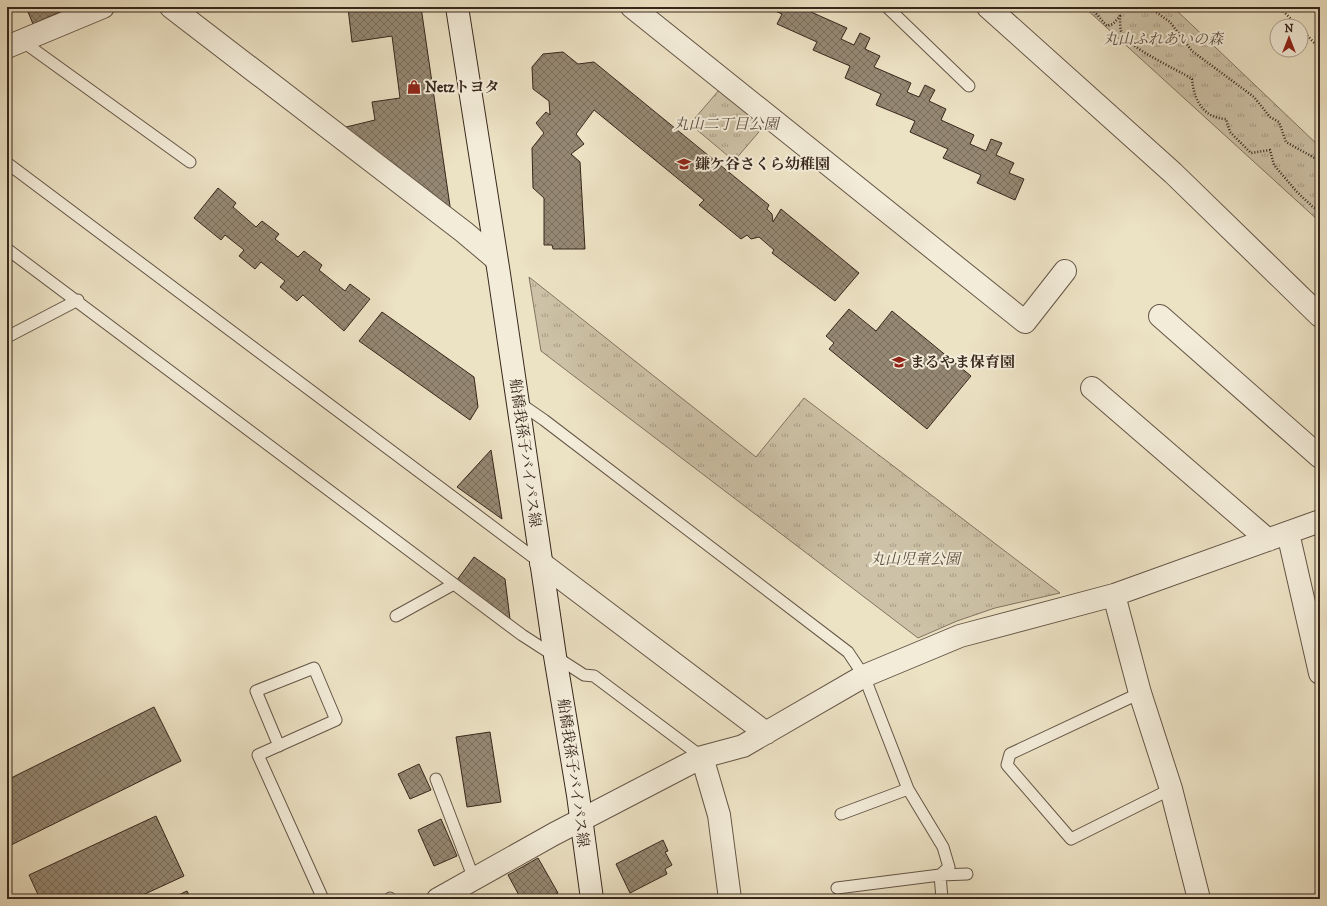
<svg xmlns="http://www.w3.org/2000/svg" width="1327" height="906" viewBox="0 0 1327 906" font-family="'IM FELL DW Pica','Noto Serif JP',serif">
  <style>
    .park { fill: url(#park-tufts); stroke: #827462 }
    .building { fill: url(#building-cross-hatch); stroke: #37261c }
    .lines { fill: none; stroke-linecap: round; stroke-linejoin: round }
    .lane-casing { stroke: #645546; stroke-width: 13 }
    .street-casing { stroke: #645546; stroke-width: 24 }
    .secondary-casing { stroke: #37261c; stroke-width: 24 }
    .path { stroke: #37261c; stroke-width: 2.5; stroke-dasharray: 1 2; stroke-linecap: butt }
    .lane { stroke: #f3ecd9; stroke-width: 11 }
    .street { stroke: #f3ecd9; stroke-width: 22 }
    .secondary { stroke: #f3ecd9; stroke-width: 22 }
    .labels { text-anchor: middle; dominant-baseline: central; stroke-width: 4; stroke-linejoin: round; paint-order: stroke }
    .park-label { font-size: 15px; font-style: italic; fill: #5c4d3f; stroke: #f3ecd9 }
    .poi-label { font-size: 15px; font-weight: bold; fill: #37261c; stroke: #f3ecd9; text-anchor: start }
    .street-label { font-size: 15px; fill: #37261c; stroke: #f3ecd9 }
  </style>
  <defs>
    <pattern id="park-tufts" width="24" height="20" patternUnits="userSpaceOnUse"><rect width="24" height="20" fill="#cdc2a7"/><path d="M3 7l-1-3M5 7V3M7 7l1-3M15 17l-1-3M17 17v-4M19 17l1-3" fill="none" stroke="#a79d87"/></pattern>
    <pattern id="building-cross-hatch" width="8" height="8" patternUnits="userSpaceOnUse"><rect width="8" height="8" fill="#958873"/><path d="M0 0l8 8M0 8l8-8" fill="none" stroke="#7a6f5e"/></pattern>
  </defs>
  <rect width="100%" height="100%" fill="#ece2c4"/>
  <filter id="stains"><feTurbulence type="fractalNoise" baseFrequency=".005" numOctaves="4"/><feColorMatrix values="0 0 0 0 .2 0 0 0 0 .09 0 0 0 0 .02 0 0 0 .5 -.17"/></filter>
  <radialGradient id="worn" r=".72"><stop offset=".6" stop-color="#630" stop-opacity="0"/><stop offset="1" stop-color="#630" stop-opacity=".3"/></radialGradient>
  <path class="park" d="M1084 7H1173L1320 147V222Z
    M719 90 764 126 734 161 690 124Z
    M529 277 756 457 804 398 1060 593 995 608 957 621 918 638 541 351Z"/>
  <path class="building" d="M26 7H71L33 24Z
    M356 7H421L451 213 342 128 375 120 372 102 400 98 392 36 352 42 348 8Z
    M766 7H813L811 12 847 28 841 39 854 45 860 33 870 38 865 49 880 56 874 67 911 83 907 92 919 97 925 85 935 90 929 101 946 109 941 120 974 135 970 144 986 151 991 139 1002 143 996 155 1014 163 1009 173 1024 179 1015 200 977 183 981 175 943 158 948 149 910 132 915 121 876 105 881 94 845 78 850 66 813 50 817 42 777 24 782 14Z
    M563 52 578 64 594 62 769 205 767 209 772 214 773 222 781 209 859 273 835 301 772 253 774 250 759 237 751 239 747 235 741 239 699 205 704 200 594 110 576 134 584 144 571 154 580 162 585 249H553L552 245H544V198L533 188 532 148 544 133 536 123 546 112 550 115 549 101 533 89 532 67 543 54Z
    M218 188 236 203 233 207 256 227 262 221 279 234 275 239 298 257 304 251 322 265 319 270 345 291 350 284 370 299 344 331 303 295 297 301 280 287 285 281 261 262 255 269 239 256 244 250 225 235 221 240 194 218Z
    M849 309 876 331 892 311 971 376 927 429 829 349 834 343 826 336Z
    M382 312 474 377 478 407 470 420 359 341Z
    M491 450 502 519 457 487Z
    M474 557 505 579 510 619 457 580Z
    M154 707 181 761 7 847V780Z
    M490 732 501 802 467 807 456 737Z
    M419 764 431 790 410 799 398 774Z
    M156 816 184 876 134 899H40L29 875Z
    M441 819 457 856 434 866 418 830Z
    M663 840 668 851 665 852 672 865 665 869 667 874 630 893 616 864Z
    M538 858 558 893 548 899H521L508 875Z
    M187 891 191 899H170Z"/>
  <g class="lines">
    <defs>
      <path id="lane" d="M887 7 969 86
        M22 41 190 162
        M7 163 541 563
        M7 249 522 635 584 675 594 676 702 757
        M7 337 78 300
        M518 402 544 420 848 652 864 676 908 789 943 847 949 867 940 875 942 899
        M396 616 454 584
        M1140 693 1010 754 1007 765 1071 839 1171 789
        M279 746 256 691 314 668 336 720 258 755 323 899
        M436 779 474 879
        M841 814 908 789
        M837 888 940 875 967 874
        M390 898V899"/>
      <path id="street" d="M171 7 464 232 496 259
        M632 7 1025 322 1065 271
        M988 7 1173 173 1320 316
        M7 47 103 7
        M1160 316 1320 457
        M1092 388 1268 540
        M1288 533 1320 673
        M541 563 766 733
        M1114 595 1140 693 1171 789 1199 899
        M702 757 719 815 730 899
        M438 899 554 834 702 757 743 746 864 676 960 636 1114 595 1320 521"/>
      <path id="secondary" d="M457 7 499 274 555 656 578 795 592 899"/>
    </defs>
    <use href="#lane" class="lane-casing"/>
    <use href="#street" class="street-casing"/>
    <use href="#secondary" class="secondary-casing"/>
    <path class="path" d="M1090 7 1107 26 1113 24 1120 16C1120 21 1120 27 1121 31 1127 48 1177 69 1192 79 1194 100 1203 118 1226 119L1230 132 1251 153 1270 150 1274 165 1297 192 1313 207 1320 211
      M1149 7 1170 22 1192 51 1254 97 1270 117 1279 122 1286 142 1320 161
      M1279 7 1298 26
      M1301 29 1320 49"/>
    <use href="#lane" class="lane"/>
    <use href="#street" class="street"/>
    <use href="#secondary" class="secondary"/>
  </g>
  <defs>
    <symbol id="shop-bare" viewBox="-9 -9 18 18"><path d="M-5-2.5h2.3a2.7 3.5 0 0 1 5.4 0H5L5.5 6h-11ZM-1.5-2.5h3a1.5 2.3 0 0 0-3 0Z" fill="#8f2418" stroke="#f3ecd9" stroke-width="2.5" paint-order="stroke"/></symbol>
    <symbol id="school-bare" viewBox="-9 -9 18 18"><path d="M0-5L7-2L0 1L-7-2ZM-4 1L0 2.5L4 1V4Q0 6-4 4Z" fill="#8f2418" stroke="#f3ecd9" stroke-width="2.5" paint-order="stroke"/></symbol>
  </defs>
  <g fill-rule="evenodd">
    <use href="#shop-bare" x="404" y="77" width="20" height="20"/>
    <use href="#school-bare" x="674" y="154" width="20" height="20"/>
    <use href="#school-bare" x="889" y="352" width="20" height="20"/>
  </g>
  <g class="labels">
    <g class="park-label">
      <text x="1163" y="39">丸山ふれあいの森</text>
      <text x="726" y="124">丸山二丁目公園</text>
      <text x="915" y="559">丸山児童公園</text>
    </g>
    <g class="poi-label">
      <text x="425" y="87">Netzトヨタ</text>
      <text x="695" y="164">鎌ケ谷さくら幼稚園</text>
      <text x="910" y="362">まるやま保育園</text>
    </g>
    <g class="street-label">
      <text transform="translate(525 453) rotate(82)">船橋我孫子バイパス線</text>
      <text transform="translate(573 773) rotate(82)">船橋我孫子バイパス線</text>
    </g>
  </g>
  <rect width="1327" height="906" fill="none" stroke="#ece2c4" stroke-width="24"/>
  <rect x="8" y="8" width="1311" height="890" fill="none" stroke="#37261c" stroke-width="2"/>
  <rect x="12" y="12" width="1303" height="882" fill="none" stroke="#37261c"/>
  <g transform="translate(1289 38)"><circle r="19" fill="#f3ecd9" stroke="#a89d8d"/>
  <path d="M0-3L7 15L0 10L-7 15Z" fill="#8f2418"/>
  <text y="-6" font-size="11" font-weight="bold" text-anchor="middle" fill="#37261c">N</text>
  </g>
  <rect width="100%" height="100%" filter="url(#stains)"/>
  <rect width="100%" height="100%" fill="url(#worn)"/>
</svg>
